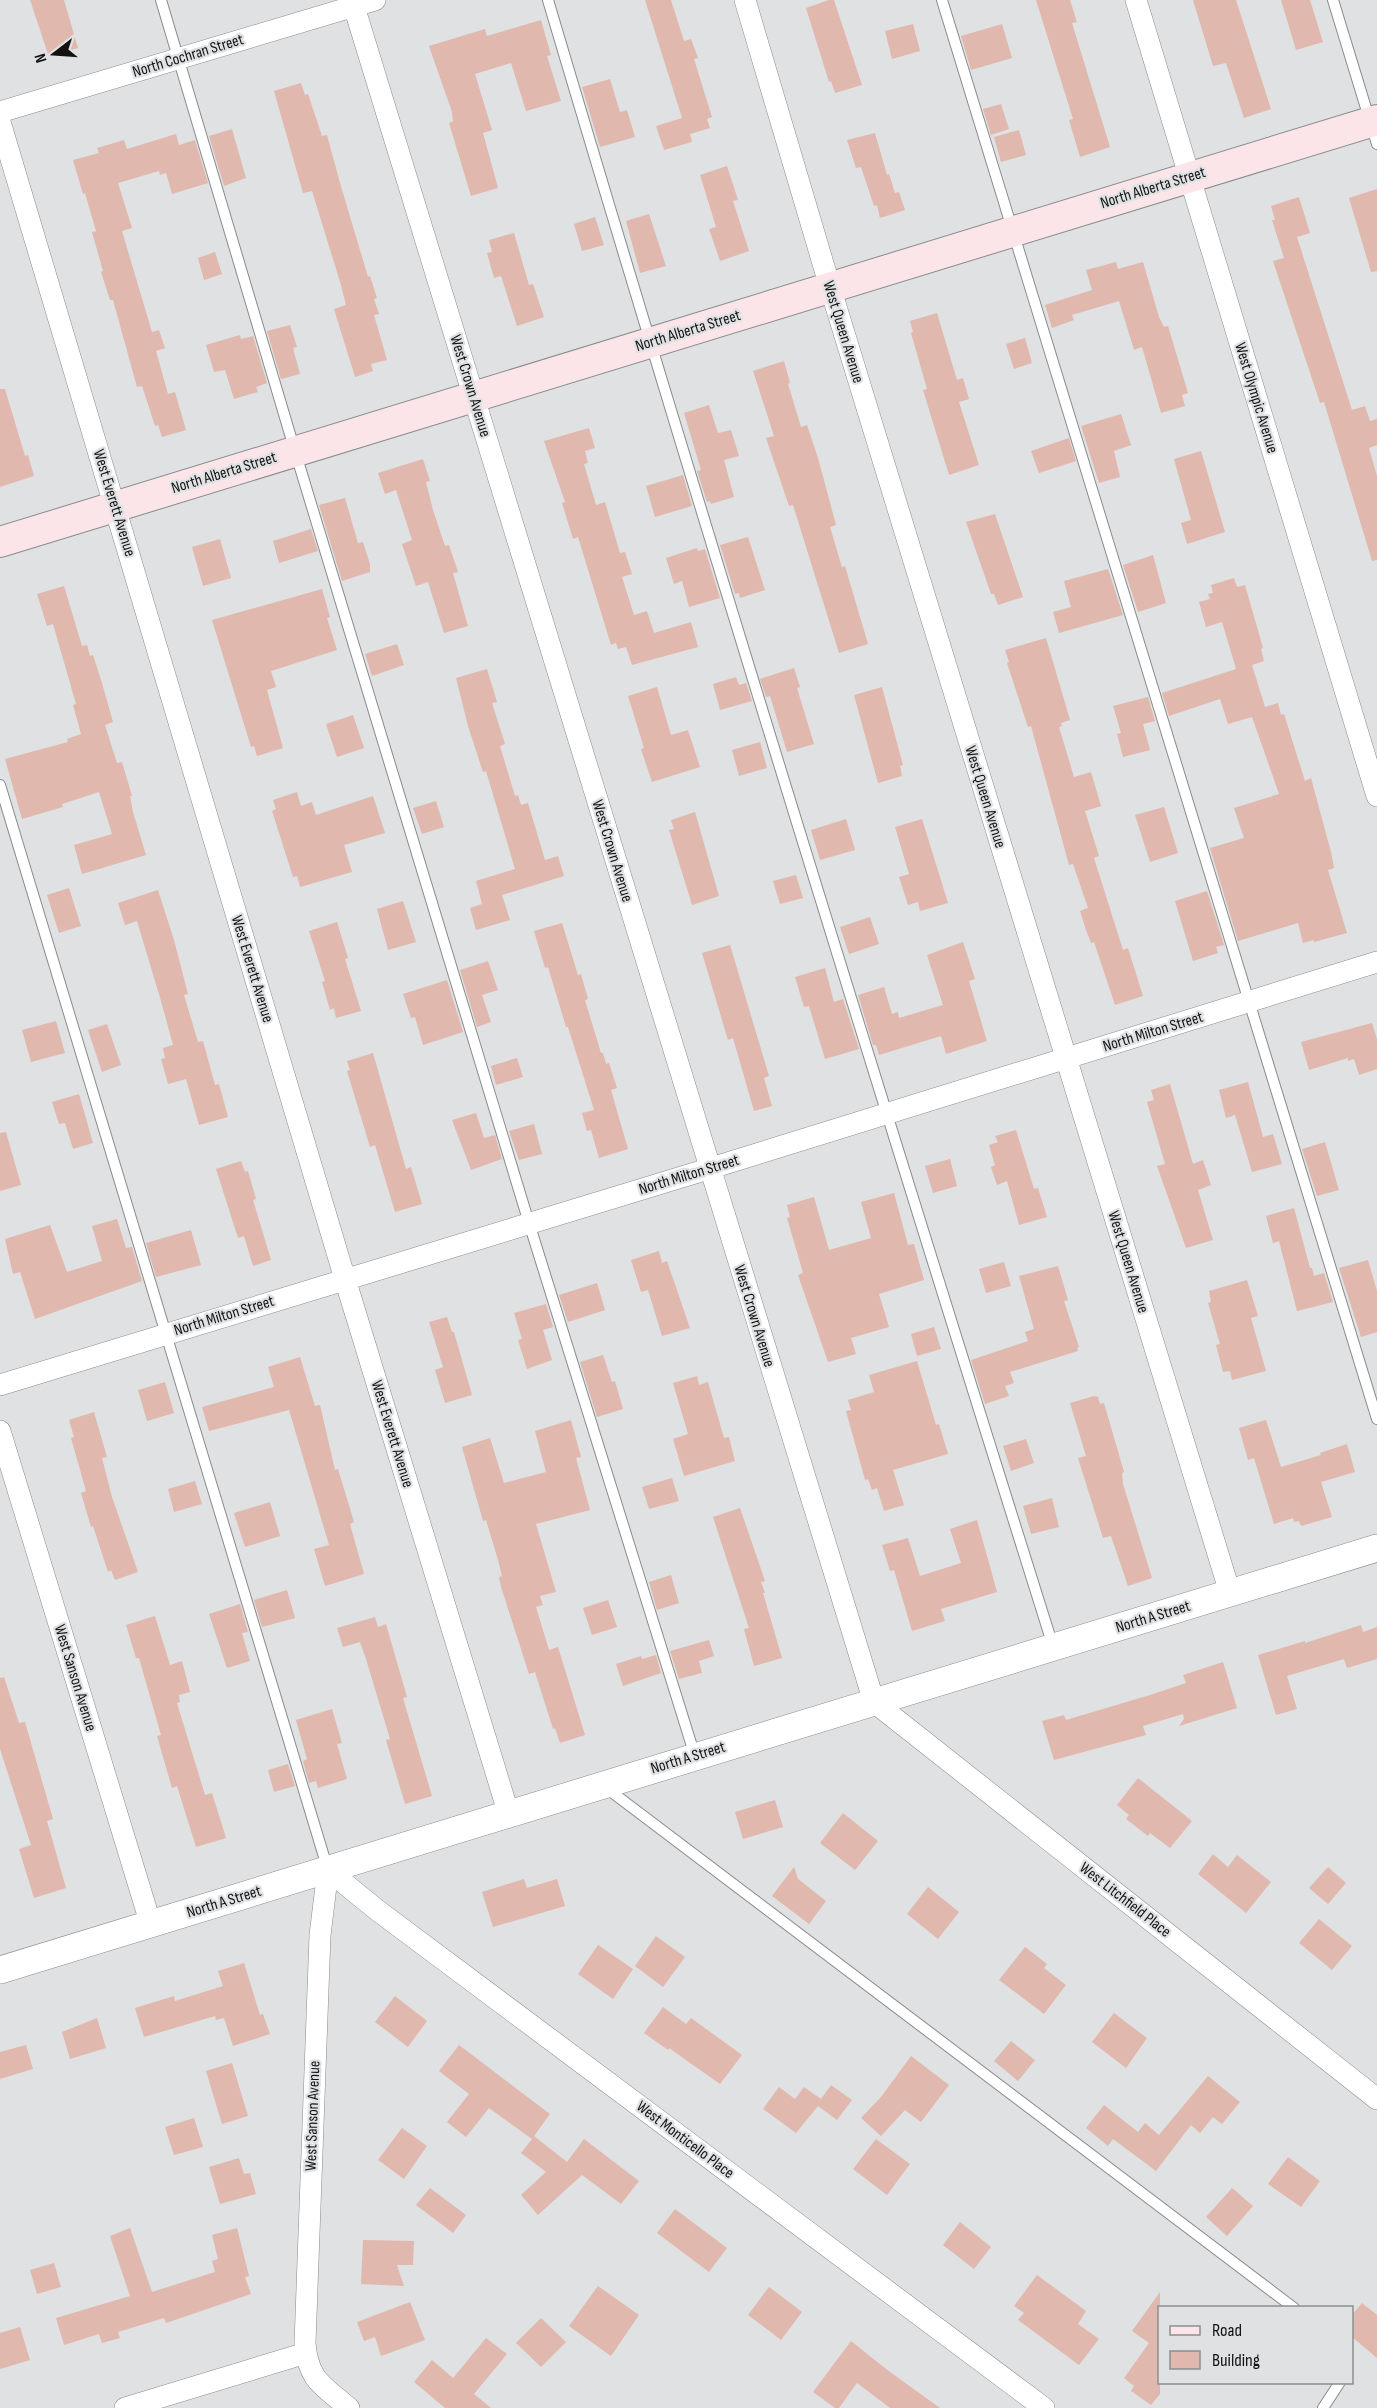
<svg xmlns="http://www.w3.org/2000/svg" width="1377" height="2408" viewBox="0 0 1377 2408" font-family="'Sofia Sans Condensed',sans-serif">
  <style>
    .building { fill: #e0b8ae }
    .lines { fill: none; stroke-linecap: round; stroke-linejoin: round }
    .service-casing { stroke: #898b8d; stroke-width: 12 }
    .minor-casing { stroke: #898b8d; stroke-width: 22 }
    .tertiary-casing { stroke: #898b8d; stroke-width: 28 }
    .secondary-casing { stroke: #898b8d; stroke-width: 32 }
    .service { stroke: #fff; stroke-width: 10 }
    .minor { stroke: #fff; stroke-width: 21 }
    .tertiary { stroke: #fff; stroke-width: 27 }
    .secondary { stroke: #fbe5e8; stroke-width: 30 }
    .labels { text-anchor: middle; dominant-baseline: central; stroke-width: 4.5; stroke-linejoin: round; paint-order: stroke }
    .street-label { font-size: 16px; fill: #121213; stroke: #dfe1e3 }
  </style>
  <rect width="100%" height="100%" fill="#dfe1e3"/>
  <path class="building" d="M30 0H64L78 48 49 57Z
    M645 0H671L684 41 691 39 698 58 694 59 712 117 707 119 710 128 690 134 692 142 664 150 656 126 682 118Z
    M829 0H834L862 85 835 93 831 81 829 82 806 8Z
    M1036 0H1070L1077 22 1072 23 1110 147 1080 157 1069 120 1073 119Z
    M1193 0H1236L1271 109 1244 118 1226 63 1213 66Z
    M1281 0H1310L1323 42 1296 50Z
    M541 20 551 55 547 56 561 101 526 111 511 63 475 74 492 130 483 133 498 188 471 196 449 123 453 121 452 112 429 46 485 29 487 36Z
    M913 24 920 51 892 59 885 31Z
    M1002 24 1012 58 971 70 961 36Z
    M610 79 620 112 627 110 635 137 600 147 582 87Z
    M301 83 305 95 308 94 322 136 327 135 340 183 368 277 370 276 377 298 374 299 379 314 374 315 387 360 371 364 373 371 355 377 334 309 346 305 341 285 312 191 303 193 274 91Z
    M1001 104 1009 129 991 135 983 109Z
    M232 129 246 178 224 186 209 136Z
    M1019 130 1026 155 1001 162 994 137Z
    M875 133 887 175 889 174 895 193 899 192 905 210 880 218 877 205 874 206 861 167 856 168 847 140Z
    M176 134 179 145 195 140 208 183 172 194 166 173 160 175 159 171 118 183 132 228 122 231 152 332 159 330 165 348 156 351 168 394 175 392 186 430 162 437 158 425 155 426 142 386 137 387 113 300H110L101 272 103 271 92 232 96 231 85 193 83 194 73 160 99 153 97 148 124 140 127 149Z
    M727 166 738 200 733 201 749 251 720 261 709 229 716 227 700 175Z
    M1377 189V271L1371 272 1349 198Z
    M1299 197 1310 233 1297 237 1352 410 1365 406 1370 421 1377 419V445L1369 448 1377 476V560L1372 561 1324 402 1320 403 1273 261 1284 258 1272 220H1275L1271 206Z
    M649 214 666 266 640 273 626 221Z
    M595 217 604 245 582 251 574 224Z
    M514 233 529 285 533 284 544 317 517 326 501 276 494 278 487 253 492 252 489 240Z
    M215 252 222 274 204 280 198 258Z
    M1116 262 1118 269 1143 262 1159 317 1164 327 1168 326 1188 393 1182 395 1185 406 1161 413 1142 347 1134 350 1119 301 1072 315 1074 320 1052 328 1045 305 1092 290 1086 270Z
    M937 313 957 380 963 378 969 399 959 402 979 465 949 475 923 390 927 389 911 333 913 332 910 321Z
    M290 325 297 347 293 348 300 374 281 379 267 331Z
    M240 335 241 339 253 336 267 383 256 387 258 392 234 399 225 370 214 372 206 345Z
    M1025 338 1032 363 1014 369 1006 344Z
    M784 361 790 383 788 384 801 427 807 425 818 458 836 525 830 527 842 567 845 566 868 644 839 653 793 505 789 506 766 438 774 436 753 371Z
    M0 389H5L25 456 28 455 34 476 0 487Z
    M709 405 718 433 731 430 739 456 724 460 734 497 711 504 710 501 707 502 697 471 701 470 684 413Z
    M1121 414 1131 445 1114 451 1120 477 1099 483 1081 426Z
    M589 428 595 448 585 451 588 463 584 464 596 505 605 502 620 553 625 552 632 574 622 577 634 615 647 611 654 633 691 622 698 647 632 665 626 647 618 649 616 643 611 645 578 537 573 539 562 503 565 502 544 441Z
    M1069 438 1076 461 1039 473 1031 451Z
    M1201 451 1225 532 1187 544 1181 523 1191 520 1174 459Z
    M423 459 430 481 426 482 433 510 445 546 449 545 458 572 453 573 468 626 444 633 428 582 416 586 402 544 412 540 396 490 385 494 378 473Z
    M683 475 692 506 655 517 646 486Z
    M345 498 358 543 363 542 370 564V572L342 581 319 505Z
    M995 514 1023 597 998 605 994 594H991L966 522Z
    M311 529 318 551 279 563 273 541Z
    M748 537 765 590 740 598 739 593 735 594 720 545Z
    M220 539 231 578 203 586 192 547Z
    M697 548 698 551 705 549 720 598 689 607 682 581 674 584 666 558Z
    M1153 555 1166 603 1138 612 1123 565Z
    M1108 569 1123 615 1059 633 1053 612 1071 607 1064 581Z
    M1234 578 1237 587 1245 585 1263 648 1261 649 1264 661 1252 665 1265 707 1278 703 1281 715 1284 714 1305 781 1311 778 1331 852 1334 868 1328 870 1347 933 1314 942V940L1303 943 1298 923 1238 941 1210 848 1244 838 1234 808 1279 794 1252 717 1228 724 1220 699 1169 716 1162 693 1236 669 1222 622 1206 627 1199 602 1210 599 1208 594 1213 593 1211 585Z
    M64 586 82 646 87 645 90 656 93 655 102 683 113 722 105 725 117 763 122 762 132 796H130L133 812 146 855 82 874 74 845 112 834 99 792 62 804 63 807 22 819 5 759 68 742 67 739 81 734 73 705 76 704 53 624 47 626 37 594Z
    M322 589 330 617 327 618 337 650 271 671 276 687 267 690 283 748 257 756 254 746 251 747 212 620Z
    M1046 638 1070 720 1061 723 1062 726 1059 727 1074 777 1091 772 1101 806 1085 811 1099 856 1094 858 1123 950 1128 948 1143 996 1115 1005 1094 942 1091 943 1086 930 1080 911 1088 908 1073 864 1069 865 1031 726 1028 727 1007 663 1009 662 1005 650Z
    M397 644 404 665 372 676 365 654Z
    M794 668 800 687 797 688 814 744 787 752 770 696 766 697 760 679Z
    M487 669 497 702 492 703 505 744 500 746 515 796 518 795 521 805 528 803 545 860 558 856 564 876 502 895 510 920 476 930 470 908 482 904 476 881 515 869 486 771 483 772 468 726 456 678Z
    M736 677 739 685 746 683 752 701 720 710 713 684Z
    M657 687 671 735 688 730 700 767 652 782 641 749 644 748 628 696Z
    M882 687 903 765 900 766 902 776 878 783 854 695Z
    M1148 697 1155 721 1143 724 1150 750 1123 757 1117 734 1121 733 1113 706Z
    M353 715 364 748 337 757 326 724Z
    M760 742 767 768 739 776 732 750Z
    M297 792 301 806 312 802 316 815 373 796 385 833 344 845 352 872 300 887 297 876 293 877 272 811 276 809 273 800Z
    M436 801 444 827 422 834 413 808Z
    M1164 807 1178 853 1150 862 1135 815Z
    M695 812 719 896 692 905 669 830 674 829 671 820Z
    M846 819 855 850 820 860 811 830Z
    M922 819 948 903 920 911 918 902 908 905 899 877 909 874 895 827Z
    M796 875 803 898 780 904 773 881Z
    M69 888 81 926 59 933 47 895Z
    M158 890 174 940 188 994 184 995 198 1042 203 1041 215 1085 219 1084 228 1117 199 1125 186 1079 168 1084 161 1059 165 1058 163 1048 173 1045 161 1001 137 921 125 925 118 903Z
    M1207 891 1224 945 1216 947 1218 953 1193 961 1175 901Z
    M403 901 416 942 388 950 377 909Z
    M870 917 879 944 849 954 840 927Z
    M337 922 348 958 345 959 361 1011 336 1018 334 1008 330 1010 322 982 325 981 309 931Z
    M562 923 578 975 581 974 588 999 585 1000 601 1053H603L606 1064 609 1063 617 1088 611 1090 628 1149 599 1158 591 1130 587 1131 582 1113 594 1110 568 1027H566L548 967 545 968 534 931Z
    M963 942 975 979 969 981 987 1041 946 1054 941 1036 879 1055 876 1045H873L858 995 884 987 892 1014 898 1012 899 1018 943 1005 927 955Z
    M730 945 769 1076 764 1078 772 1106 754 1111 733 1038 728 1040 702 953Z
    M488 961 498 990 482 995 491 1022 477 1027 460 970Z
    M825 968 834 1002 843 999 859 1049 825 1059 809 1006 804 1007 795 977Z
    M447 980 463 1032 423 1045 415 1017 411 1018 403 994Z
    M56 1021 65 1053 31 1062 22 1030Z
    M1372 1023 1377 1039V1069L1359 1075 1354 1059 1348 1061V1058L1309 1070 1301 1042Z
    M107 1024 121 1065 102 1072 88 1030Z
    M373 1053 406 1169 411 1167 422 1204 395 1212 375 1145 370 1147 347 1071 350 1070 347 1061Z
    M517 1058 523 1077 496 1085 491 1066Z
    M1248 1082 1263 1137 1273 1134 1282 1164 1252 1172 1235 1115 1226 1118 1219 1090Z
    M1170 1084 1193 1164 1203 1160 1211 1185 1198 1190 1213 1240 1186 1248 1157 1166 1165 1164 1147 1102 1154 1100 1151 1090Z
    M79 1094 93 1143 73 1149 65 1123 59 1124 52 1102Z
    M476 1113 484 1138 495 1135 502 1159 471 1170 452 1120Z
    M534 1124 542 1154 519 1160 509 1131Z
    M1016 1130 1034 1189 1038 1188 1047 1217 1019 1225 1007 1181 997 1185 991 1167 995 1165 989 1145 998 1142 995 1136Z
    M6 1132 21 1185 0 1191V1133Z
    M1325 1142 1339 1190 1317 1196 1302 1149Z
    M950 1159 957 1186 933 1193 925 1166Z
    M241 1161 245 1172 248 1171 256 1199 253 1200 271 1260 253 1266 244 1236 238 1238 216 1169Z
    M894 1193 908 1245 914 1244 924 1280 879 1294 889 1327 851 1338 856 1354 828 1362 798 1275 803 1273 787 1218 790 1217 787 1205 814 1197 829 1250 871 1238 861 1202Z
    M1294 1208 1310 1268H1312L1314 1276 1324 1273 1333 1302 1297 1311 1279 1241 1273 1243 1266 1216Z
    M117 1219 126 1248 132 1247 142 1281 35 1319 20 1272 13 1274 5 1239 50 1225 67 1272 102 1261 92 1226Z
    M191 1230 201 1265 156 1277 146 1243Z
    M659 1251 662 1263 667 1261 690 1328 662 1336 648 1290 641 1292 631 1260Z
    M1368 1260 1377 1291V1332L1361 1337 1339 1268Z
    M1004 1262 1011 1286 986 1293 979 1269Z
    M1058 1266 1068 1300 1064 1301 1079 1347 1077 1348 1078 1351 1010 1372 1014 1383 1005 1386 1009 1396 985 1404 971 1360 1028 1341 1025 1332 1034 1329 1019 1276Z
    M1247 1280 1258 1316 1251 1318 1266 1371 1232 1380 1230 1371 1223 1372 1216 1345 1220 1344 1208 1303 1211 1302 1209 1291Z
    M597 1283 605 1310 568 1322 559 1295Z
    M546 1304 553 1327 543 1330 552 1360 527 1369 518 1340 522 1339 514 1313Z
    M447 1317 452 1332H454L472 1395 445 1403 435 1370 443 1367 429 1322Z
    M934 1327 941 1349 917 1356 911 1334Z
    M603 1355 612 1382 615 1381 623 1409 597 1417 580 1362Z
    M300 1357 315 1406 320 1405 335 1470 338 1469 354 1522 350 1524 364 1574 325 1586 314 1549 329 1545 289 1410 209 1431 202 1407 274 1387 268 1367Z
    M917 1361 936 1425 939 1424 948 1454 893 1470 904 1505 884 1511 877 1488 872 1490 868 1479 865 1480 846 1411 851 1410 848 1400 874 1392 869 1375Z
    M697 1376 699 1385 708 1382 724 1438 729 1437 735 1461 684 1476 673 1439 688 1434 673 1383Z
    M165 1382 174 1413 147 1421 138 1390Z
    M1094 1396 1098 1397 1100 1404 1104 1403 1124 1472 1122 1473 1123 1484 1152 1578 1128 1586 1111 1536 1103 1538 1078 1458 1086 1456 1070 1403Z
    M94 1412 107 1457 102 1458 112 1497 138 1572 115 1580 111 1570 108 1572 93 1526 91 1527 81 1493 86 1491 71 1438 74 1437 69 1420Z
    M571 1420 581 1457 576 1458 590 1510 536 1524 556 1592 540 1596 543 1605 536 1607 549 1650 558 1647 585 1735 560 1743 555 1728 553 1729 535 1672 529 1674 501 1587 499 1577 502 1576 498 1560 486 1520 483 1521 462 1447 490 1438 504 1483 546 1472 535 1431Z
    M1266 1420 1281 1467 1321 1455 1320 1453 1347 1444 1355 1472 1321 1482 1332 1517 1301 1526 1299 1521 1294 1522 1293 1518 1274 1524 1254 1458 1248 1460 1239 1428Z
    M1026 1439 1034 1463 1011 1471 1003 1446Z
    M672 1478 679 1501 649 1509 642 1487Z
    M195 1481 202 1504 174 1512 168 1489Z
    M1052 1498 1059 1527 1031 1534 1023 1506Z
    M270 1502 280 1536 245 1547 234 1513Z
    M740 1508 765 1581 761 1582 765 1593H763L782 1658 754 1666 744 1629 749 1628 713 1517Z
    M977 1520 997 1592 941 1609 945 1621 912 1631 894 1570 890 1571 882 1545 908 1538 920 1576 961 1563 950 1529Z
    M671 1575 679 1603 657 1610 649 1582Z
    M287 1590 295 1618 262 1627 254 1600Z
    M608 1600 617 1627 592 1635 583 1608Z
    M240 1604 248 1632 242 1633 250 1661 227 1668 209 1614Z
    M155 1616 170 1665 182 1661 190 1692 179 1695 180 1702 177 1703 205 1795 212 1793 226 1838 196 1847 177 1786 172 1788 157 1736 161 1735 139 1658H136L126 1625Z
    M375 1617 378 1627 386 1624 407 1697 403 1698 432 1796 405 1804 386 1740 390 1739 366 1659 360 1642 343 1647 337 1628Z
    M1361 1625 1363 1632 1377 1627V1659L1347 1668 1344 1659 1287 1676 1297 1709 1276 1715 1258 1655 1305 1641V1643Z
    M709 1640 714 1656 699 1661 702 1673 679 1679 670 1651Z
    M656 1655 661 1673 623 1686 616 1664 641 1656 642 1659Z
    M1223 1662 1237 1708 1179 1726 1184 1719 1183 1714 1143 1726 1146 1735 1054 1760 1042 1721 1064 1715 1066 1720 1150 1695 1186 1683 1183 1675Z
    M4 1677 19 1723 25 1722 53 1819 47 1821 66 1888 34 1898 19 1849 31 1845 0 1749V1678Z
    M332 1709 342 1743 337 1744 347 1779 318 1788 316 1781 309 1783 303 1761 307 1759 296 1720Z
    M288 1764 295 1786 274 1792 268 1770Z
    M1138 1778 1192 1821 1170 1848 1150 1833 1148 1836 1126 1819 1129 1815 1117 1805Z
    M775 1800 783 1827 743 1839 735 1812Z
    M843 1813 878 1841 855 1870 820 1843Z
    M1213 1854 1228 1867 1237 1855 1271 1882 1246 1913 1198 1874Z
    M794 1867 798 1879 826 1901 809 1924 772 1896Z
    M1328 1867 1346 1883 1328 1904 1309 1888Z
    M524 1879 527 1888 557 1879 565 1906 493 1927 482 1892Z
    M928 1887 959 1912 938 1939 907 1914Z
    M1319 1919 1352 1946 1332 1970 1299 1943Z
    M656 1936 685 1957 663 1987 635 1966Z
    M598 1945 633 1969 613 1999 578 1974Z
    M1025 1947 1047 1964 1044 1968 1066 1985 1044 2014 999 1980Z
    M244 1963 260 2015 263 2014 270 2034 233 2046 224 2018 216 2020 215 2016 144 2037 135 2008 174 1996 175 2001 223 1986 218 1971Z
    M395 1996 427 2021 408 2047 375 2022Z
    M663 2007 686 2024 691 2018 742 2055 720 2084 669 2048 668 2050 644 2033Z
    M1114 2013 1147 2038 1126 2068 1092 2042Z
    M97 2018 106 2048 70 2059 62 2032Z
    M1011 2041 1035 2060 1018 2081 994 2061Z
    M26 2045 33 2069 0 2079V2052Z
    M459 2045 550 2114 534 2136 567 2162 584 2139 639 2181 621 2204 582 2175 538 2215 521 2195 546 2172 521 2153 532 2139 489 2108 466 2137 447 2122 469 2094 439 2071Z
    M911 2056 949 2085 921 2122 905 2110 881 2136 861 2118 881 2097Z
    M232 2063 248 2116 222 2124 206 2071Z
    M1208 2076 1240 2102 1222 2124 1213 2117 1200 2133 1191 2125 1156 2171 1113 2139 1108 2146 1086 2128 1104 2105 1138 2132 1145 2123 1159 2135Z
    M831 2085 852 2100 837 2120 818 2106 796 2133 763 2109 779 2087 795 2099 804 2087 821 2099Z
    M194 2118 203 2147 174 2155 165 2127Z
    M402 2128 427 2146 404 2179 378 2160Z
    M876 2139 910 2164 887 2195 853 2169Z
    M1288 2157 1320 2181 1301 2207 1268 2184Z
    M239 2158 244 2174 250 2173 256 2194 220 2204 209 2167Z
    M430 2188 466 2215 453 2233 416 2205Z
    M1232 2188 1253 2206 1227 2236 1206 2217Z
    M675 2209 727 2248 709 2272 657 2233Z
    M960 2222 991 2247 974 2269 943 2245Z
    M130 2228 152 2292 215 2272 212 2261 218 2259 212 2235 237 2228 249 2276 245 2277 251 2294 166 2323 164 2318 118 2332 120 2338 102 2343 99 2334 64 2345 56 2318 130 2296 110 2236Z
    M363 2240 414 2241 413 2265H397L404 2286 361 2284Z
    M54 2263 61 2287 37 2294 30 2270Z
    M1037 2275 1086 2311 1078 2324 1099 2339 1079 2365 1018 2320 1024 2313 1014 2306Z
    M598 2286 639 2315 611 2356 569 2326Z
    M769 2287 802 2312 781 2340 748 2315Z
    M1160 2292V2394L1151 2405 1131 2391 1134 2386 1124 2378 1149 2343 1132 2331Z
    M410 2302 425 2340 381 2356 375 2337 364 2341 357 2322Z
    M1362 2303 1377 2315V2358L1352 2337V2315Z
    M541 2318 566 2342 541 2367 516 2343Z
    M20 2327 30 2360 0 2369V2333Z
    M486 2338 507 2354 474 2394 491 2408H445L414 2382 432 2360 453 2378Z
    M851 2341 886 2369 940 2408H890L857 2383 839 2408H835L813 2392Z"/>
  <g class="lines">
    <defs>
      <path id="service" d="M161 0 295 451 529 1223 695 1756
        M548 0C711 550 881 1098 1053 1646
        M942 0 1377 1419
        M1333 0 1377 144
        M0 785 328 1870
        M605 1787 1294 2308
        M1323 2408 1340 2382"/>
      <path id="minor" d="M352 0 874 1702 1377 2099
        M745 0 830 287 1230 1593
        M1136 0 1377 796
        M0 112 375 0
        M0 122 345 1279 509 1815
        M0 1385 708 1169 1377 962
        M0 1431 151 1925
        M328 1870 377 1910 1044 2408
        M328 1870 320 1935 305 2343C308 2380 322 2385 349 2408
        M125 2408 306 2353"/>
      <path id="tertiary" d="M0 1970 1377 1548"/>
      <path id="secondary" d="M0 542 1377 120"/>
    </defs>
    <use href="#service" class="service-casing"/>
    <use href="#minor" class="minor-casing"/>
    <use href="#tertiary" class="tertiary-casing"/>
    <use href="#secondary" class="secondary-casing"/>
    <use href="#service" class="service"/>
    <use href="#minor" class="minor"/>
    <use href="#tertiary" class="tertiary"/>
    <use href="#secondary" class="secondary"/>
  </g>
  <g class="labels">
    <g class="street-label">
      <text transform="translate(188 56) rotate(-17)">North Cochran Street</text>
      <text transform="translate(1153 188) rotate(-17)">North Alberta Street</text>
      <text transform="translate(688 331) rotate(-17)">North Alberta Street</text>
      <text transform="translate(843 332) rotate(73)">West Queen Avenue</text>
      <text transform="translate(470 386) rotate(73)">West Crown Avenue</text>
      <text transform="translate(1256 398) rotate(73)">West Olympic Avenue</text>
      <text transform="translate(224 473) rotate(-17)">North Alberta Street</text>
      <text transform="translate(114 503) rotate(73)">West Everett Avenue</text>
      <text transform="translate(985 797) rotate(73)">West Queen Avenue</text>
      <text transform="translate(612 851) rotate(73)">West Crown Avenue</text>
      <text transform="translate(252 969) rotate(73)">West Everett Avenue</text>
      <text transform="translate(1153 1032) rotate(-17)">North Milton Street</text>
      <text transform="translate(689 1175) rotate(-17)">North Milton Street</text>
      <text transform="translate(1128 1262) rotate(73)">West Queen Avenue</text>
      <text transform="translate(224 1316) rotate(-17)">North Milton Street</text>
      <text transform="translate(754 1316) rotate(73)">West Crown Avenue</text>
      <text transform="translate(392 1434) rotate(73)">West Everett Avenue</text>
      <text transform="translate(1153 1617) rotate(-17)">North A Street</text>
      <text transform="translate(75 1678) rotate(73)">West Sanson Avenue</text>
      <text transform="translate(688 1758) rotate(-17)">North A Street</text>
      <text transform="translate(1125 1900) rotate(38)">West Litchfield Place</text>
      <text transform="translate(224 1902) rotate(-17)">North A Street</text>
      <text transform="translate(313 2116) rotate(-88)">West Sanson Avenue</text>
      <text transform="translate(685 2140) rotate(37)">West Monticello Place</text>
    </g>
  </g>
  <rect x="1158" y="2306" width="195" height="78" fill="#dfe1e3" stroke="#8d8e90" stroke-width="1.5"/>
  <rect x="1170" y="2326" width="30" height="9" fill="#fbe5e8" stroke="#8d8e90" stroke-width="1.5"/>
  <text x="1212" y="2336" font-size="18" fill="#121213">Road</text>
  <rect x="1170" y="2351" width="30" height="18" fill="#e0b8ae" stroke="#8d8e90" stroke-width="1.5"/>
  <text x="1212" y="2366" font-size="18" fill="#121213">Building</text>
  <g transform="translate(54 54) rotate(253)" stroke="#dfe1e3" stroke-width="4.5" paint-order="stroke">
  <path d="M0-4.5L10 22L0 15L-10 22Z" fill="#121213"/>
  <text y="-9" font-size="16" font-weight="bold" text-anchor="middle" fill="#121213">N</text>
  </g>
</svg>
